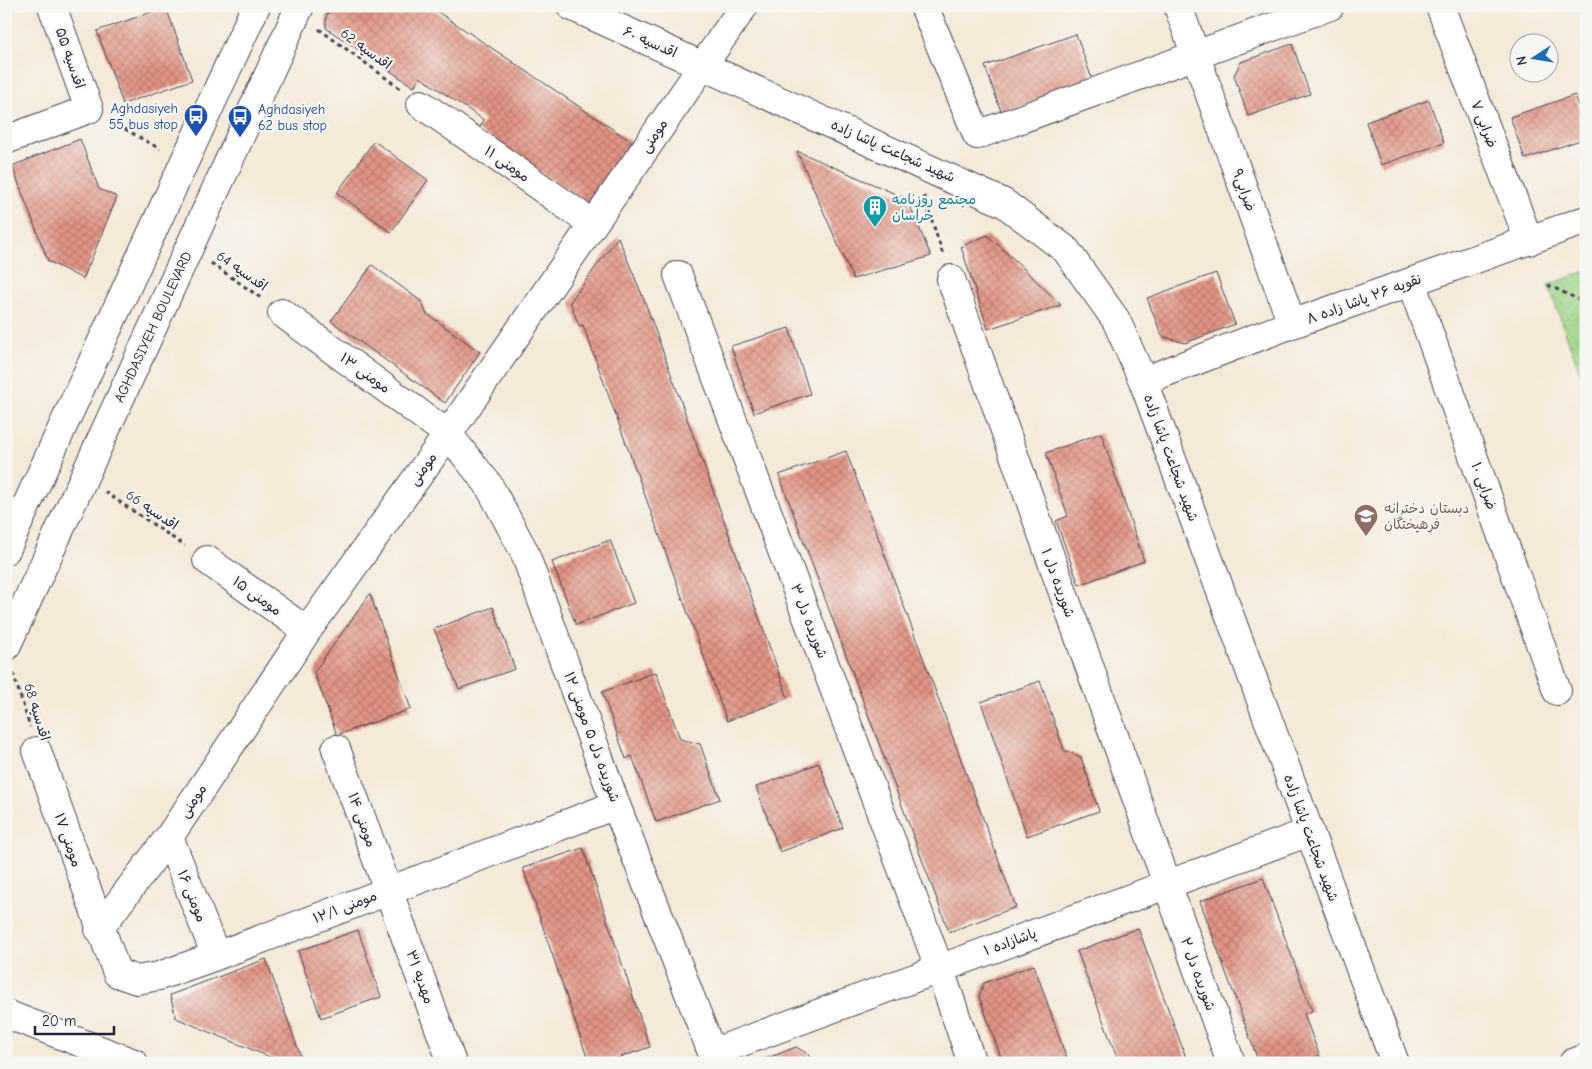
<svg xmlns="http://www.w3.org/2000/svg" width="1592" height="1069" viewBox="0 0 1592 1069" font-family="'Comic Neue','Playpen Sans Arabic',sans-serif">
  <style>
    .park { fill: url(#park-dots); stroke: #607c60 }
    .building { fill: url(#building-cross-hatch) }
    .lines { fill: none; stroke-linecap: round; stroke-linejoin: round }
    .minor-casing { stroke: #424052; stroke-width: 30 }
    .major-casing { stroke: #424052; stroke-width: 30 }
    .path { stroke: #424052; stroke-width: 3; stroke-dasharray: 4 4; stroke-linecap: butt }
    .minor { stroke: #fff; stroke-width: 28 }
    .major { stroke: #fff; stroke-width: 28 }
    .labels { text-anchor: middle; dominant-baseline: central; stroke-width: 4.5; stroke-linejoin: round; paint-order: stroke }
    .street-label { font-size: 14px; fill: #22223b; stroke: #f6f6f2 }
    .transit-label { font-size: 14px; fill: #164399; stroke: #f6f6f2; text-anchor: end }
    .culture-label { font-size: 14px; fill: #0d838f; stroke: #f6f6f2; text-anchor: start }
    .education-label { font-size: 14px; fill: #785e54; stroke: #f6f6f2; text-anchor: start }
  </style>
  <defs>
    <pattern id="park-dots" width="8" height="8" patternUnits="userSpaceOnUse" patternTransform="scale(1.25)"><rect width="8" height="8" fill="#9fd586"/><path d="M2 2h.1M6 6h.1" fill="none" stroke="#89b775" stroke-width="1.8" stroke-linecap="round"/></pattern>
    <pattern id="building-cross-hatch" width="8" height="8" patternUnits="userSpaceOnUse" patternTransform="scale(1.25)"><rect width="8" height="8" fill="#e39585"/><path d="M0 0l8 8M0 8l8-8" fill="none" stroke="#b8796e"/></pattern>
  </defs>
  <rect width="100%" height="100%" fill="#f6f6f2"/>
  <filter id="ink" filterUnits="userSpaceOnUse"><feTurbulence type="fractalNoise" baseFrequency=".02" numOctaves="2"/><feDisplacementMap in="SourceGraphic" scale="10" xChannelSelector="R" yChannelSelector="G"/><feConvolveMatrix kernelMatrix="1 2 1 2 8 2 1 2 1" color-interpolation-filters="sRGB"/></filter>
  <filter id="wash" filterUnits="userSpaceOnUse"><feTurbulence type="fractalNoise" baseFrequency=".0096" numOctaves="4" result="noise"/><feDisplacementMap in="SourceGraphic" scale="20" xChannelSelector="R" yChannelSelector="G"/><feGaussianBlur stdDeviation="1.12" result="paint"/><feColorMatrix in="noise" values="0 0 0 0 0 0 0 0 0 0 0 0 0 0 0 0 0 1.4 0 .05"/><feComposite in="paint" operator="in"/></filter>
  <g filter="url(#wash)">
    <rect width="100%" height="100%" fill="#f5e9d7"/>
    <path class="park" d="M1586 271V389L1548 285Z"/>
    <g id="blocks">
      <path class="building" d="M332 6H429L644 150 591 206 478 130 484 120 420 77 414 87 326 28V16Z
        M166 7 192 80 123 104 97 31Z
        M1076 34 1093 82 1002 114 985 66Z
        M1292 44 1310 94 1248 116 1234 75 1241 62Z
        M1575 95 1586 125V138L1525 159 1510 117Z
        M1429 100 1444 143 1381 165 1366 122Z
        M80 139 99 189 117 197 83 279 48 261 12 166Z
        M374 141 428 180 391 232 337 193Z
        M797 151 907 199 931 256 853 279Z
        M987 235 1016 261 1061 305 988 329 961 247Z
        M618 237 645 302 788 698 727 721 583 325 579 326 570 302Z
        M372 265 422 302 426 313 480 352 445 403 331 321Z
        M1216 273 1235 324 1185 343 1162 336 1147 298Z
        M789 328 810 394 754 413 731 346Z
        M1101 433 1144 561 1079 585 1056 521 1068 516 1046 453Z
        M846 451 1016 907 949 932 779 475Z
        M610 540 634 603 576 625 552 562Z
        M370 594 411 709 337 735 314 672Z
        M493 607 515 669 459 689 434 629Z
        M656 672 680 739 700 744 720 799 656 822 632 756 626 759 602 692Z
        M1040 681 1064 750 1081 757 1099 811 1027 836 981 702Z
        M819 763 843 828 780 852 756 787Z
        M583 848 650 1047 603 1063H589L523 868Z
        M1263 878 1312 1011 1304 1014 1322 1063H1259L1200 901Z
        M1138 928 1163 995 1188 1063H1119L1077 951Z
        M358 930 381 997 321 1018 298 951Z
        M266 959 303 1063H284L176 1018 170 995Z
        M1034 965 1057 1031 1068 1063H1003L999 1052 979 996 984 983Z
        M796 1047 808 1054 812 1063H755Z"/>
    </g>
  </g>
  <g filter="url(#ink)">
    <use href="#blocks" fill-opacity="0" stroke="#424052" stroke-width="1"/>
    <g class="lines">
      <defs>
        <path id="minor" d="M571 6 1004 203 1066 250 1116 320 1143 381 1395 1063
          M924 6 977 135 1330 6
          M1178 6 1292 324
          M1440 6 1529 241
          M421 104 593 224
          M6 140 89 109 52 6
          M678 275 939 967 972 1063
          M951 279 1231 1063
          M1411 282 1557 691
          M282 313 448 434 488 484 524 551 616 805 716 1063
          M1143 381 1292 324 1586 220
          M207 560 307 631
          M336 749 452 1063
          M37 751 117 973 137 980 159 976 216 956 616 805
          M169 837 216 956
          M99 929 169 837 307 631 448 434 744 6
          M712 1053 1309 832
          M1573 1063 1586 1058"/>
        <path id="major" d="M6 550 256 6
          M6 647 300 6
          M6 1014 134 1063"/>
      </defs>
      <use href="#minor" class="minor-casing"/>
      <use href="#major" class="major-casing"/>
      <path class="path" d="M319 29 401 89
        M111 121 160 149
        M924 196 943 255
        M211 263 261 298
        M1548 285 1586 303
        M105 492 185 546
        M13 673 30 727"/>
      <use href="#minor" class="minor"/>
      <use href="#major" class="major"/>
    </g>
  </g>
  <defs>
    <symbol id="bus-pin" viewBox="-11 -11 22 30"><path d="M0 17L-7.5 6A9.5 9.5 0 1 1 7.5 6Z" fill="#1a4fb4" stroke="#f6f6f2"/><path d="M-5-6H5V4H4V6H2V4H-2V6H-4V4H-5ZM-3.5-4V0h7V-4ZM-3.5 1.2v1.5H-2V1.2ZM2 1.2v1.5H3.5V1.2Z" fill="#fff"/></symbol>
    <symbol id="building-pin" viewBox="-11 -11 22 30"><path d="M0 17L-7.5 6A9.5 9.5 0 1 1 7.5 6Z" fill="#0f9aa8" stroke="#f6f6f2"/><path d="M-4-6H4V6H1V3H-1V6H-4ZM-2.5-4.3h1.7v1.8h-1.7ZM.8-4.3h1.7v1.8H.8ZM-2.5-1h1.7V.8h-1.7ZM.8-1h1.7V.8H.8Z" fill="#fff"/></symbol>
    <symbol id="school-pin" viewBox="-11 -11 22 30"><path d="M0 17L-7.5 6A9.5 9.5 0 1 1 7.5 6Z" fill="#8d6e63" stroke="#f6f6f2"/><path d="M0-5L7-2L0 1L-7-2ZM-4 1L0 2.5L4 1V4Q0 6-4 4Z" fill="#fff"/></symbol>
  </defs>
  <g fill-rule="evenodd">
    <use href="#bus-pin" x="182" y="102" width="28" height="38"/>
    <use href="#bus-pin" x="226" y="103" width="28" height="38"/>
    <use href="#building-pin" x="861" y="193" width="28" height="38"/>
    <use href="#school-pin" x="1352" y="502" width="28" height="38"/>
  </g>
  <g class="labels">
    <g class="street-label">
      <text transform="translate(650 42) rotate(24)">اقدسیه ۶۰</text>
      <text transform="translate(366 49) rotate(36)">اقدسیه 62</text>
      <text transform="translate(70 58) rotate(71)">اقدسیه ۵۵</text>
      <text transform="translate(1484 124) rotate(69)">ضرابی ۷</text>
      <text transform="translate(654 136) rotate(-56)">مومنی</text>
      <text transform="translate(893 151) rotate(24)">شهید شجاعت پاشا زاده</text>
      <text transform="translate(507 164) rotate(35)">مومنی ۱۱</text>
      <text transform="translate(1244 190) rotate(70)">ضرابی۹</text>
      <text transform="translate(242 271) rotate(35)">اقدسیه 64</text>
      <text transform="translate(1364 299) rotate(-20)">نقویه ۲۶ پاشا زاده ۸</text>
      <text transform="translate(153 327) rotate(-65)">AGHDASIYEH BOULEVARD</text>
      <text transform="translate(365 373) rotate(36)">مومنی ۱۳</text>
      <text transform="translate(1171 458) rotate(70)">شهید شجاعت پاشا زاده</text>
      <text transform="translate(423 469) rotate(-54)">مومنی</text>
      <text transform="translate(1484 486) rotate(70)">ضرابی ۱۰</text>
      <text transform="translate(152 510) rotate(34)">اقدسیه 66</text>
      <text transform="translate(1058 583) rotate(70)">شوریده دل ۱</text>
      <text transform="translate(257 596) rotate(36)">مومنی ۱۵</text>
      <text transform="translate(809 621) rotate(69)">شوریده دل ۳</text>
      <text transform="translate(37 712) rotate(73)">اقدسیه 68</text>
      <text transform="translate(592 737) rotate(70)">شوریده دل ۵ مومنی ۱۲</text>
      <text transform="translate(193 801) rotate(-56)">مومنی</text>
      <text transform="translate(362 820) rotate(70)">مومنی ۱۴</text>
      <text transform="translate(1311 838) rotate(70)">شهید شجاعت پاشا زاده</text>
      <text transform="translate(68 840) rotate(71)">مومنی ۱۷</text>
      <text transform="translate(192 896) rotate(68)">مومنی ۱۶</text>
      <text transform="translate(345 907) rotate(-21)">مومنی ۱۲/۱</text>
      <text transform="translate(1010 942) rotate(-20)">پاشازاده ۱</text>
      <text transform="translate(1198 974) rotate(70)">شوریده دل ۲</text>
      <text transform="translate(420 977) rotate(70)">مهدیه ۳۱</text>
    </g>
    <g class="transit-label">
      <text x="178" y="108">Aghdasiyeh<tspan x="178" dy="16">55 bus stop</tspan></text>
      <text x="258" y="109" text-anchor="start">Aghdasiyeh<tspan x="258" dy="16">62 bus stop</tspan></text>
    </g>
    <g class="culture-label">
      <text x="892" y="199">مجتمع روزنامه<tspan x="892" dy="16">خراسان</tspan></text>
    </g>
    <g class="education-label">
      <text x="1384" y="508">دبستان دخترانه<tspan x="1384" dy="16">فرهیختگان</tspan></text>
    </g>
  </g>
  <rect width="1592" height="1069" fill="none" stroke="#f6f6f2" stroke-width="25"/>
  <g transform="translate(1534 58) rotate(258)"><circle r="24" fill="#f6f6f2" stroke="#a1a1a9"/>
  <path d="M0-4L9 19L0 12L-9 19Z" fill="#1f6fb2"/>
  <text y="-8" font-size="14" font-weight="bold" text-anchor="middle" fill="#22223b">N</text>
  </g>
  <path d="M35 1026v8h79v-8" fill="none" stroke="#22223b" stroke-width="2.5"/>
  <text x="42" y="1026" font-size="15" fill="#22223b" stroke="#f6f6f2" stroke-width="4" paint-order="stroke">20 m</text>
</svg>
